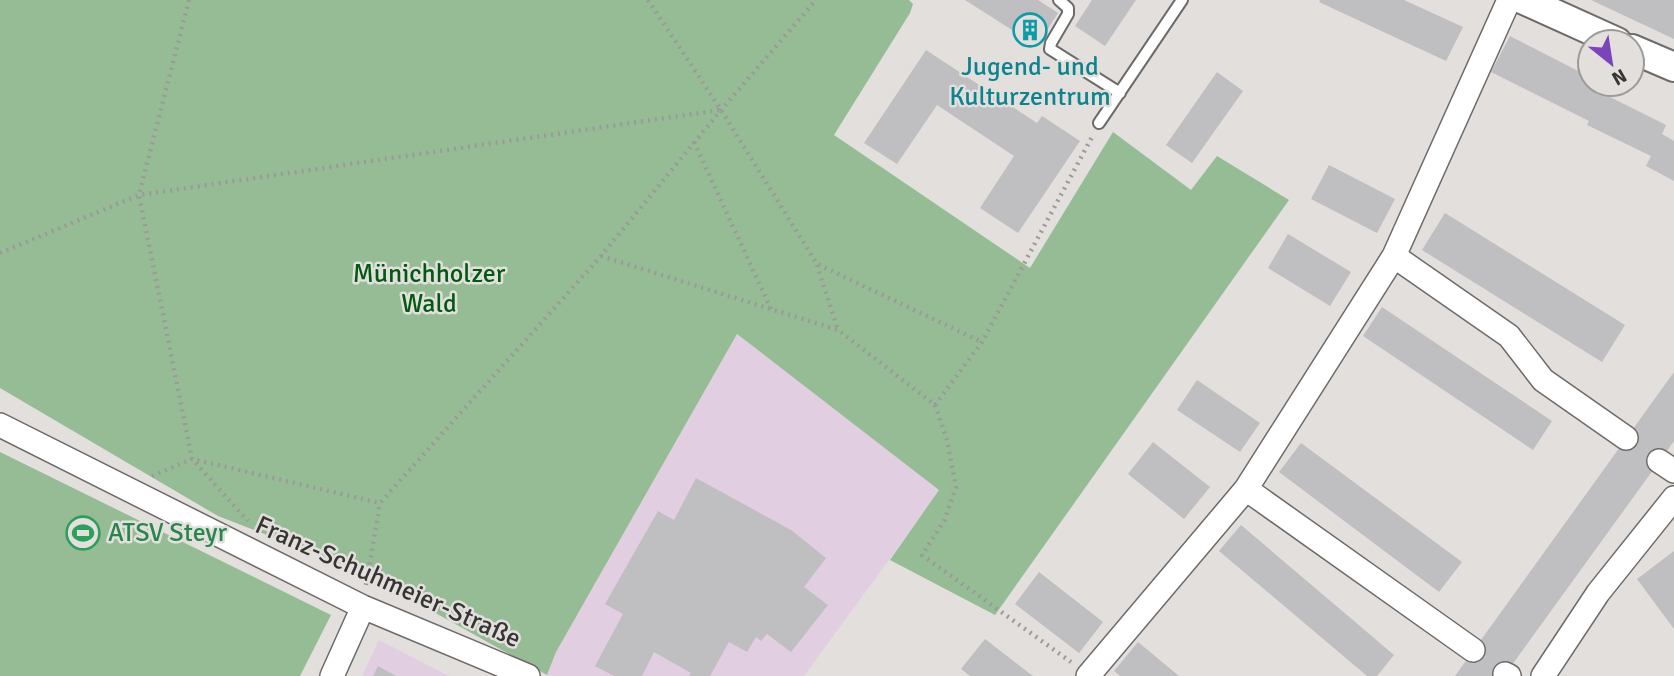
<svg xmlns="http://www.w3.org/2000/svg" width="1674" height="676" viewBox="0 0 1674 676" font-family="Signika,sans-serif">
  <style>
    .industrial { fill: #e1cfe1 }
    .green { fill: #95bc95 }
    .building { fill: #bfbec1 }
    .lines { fill: none; stroke-linecap: round; stroke-linejoin: round }
    .service-casing { stroke: #6d6b69; stroke-width: 14 }
    .minor-casing { stroke: #6d6b69; stroke-width: 26 }
    .tertiary-casing { stroke: #6d6b69; stroke-width: 32 }
    .path { stroke: #9c9a98; stroke-width: 4.5; stroke-dasharray: 2 5; stroke-linecap: butt }
    .service { stroke: #fff; stroke-width: 10 }
    .minor { stroke: #fff; stroke-width: 23 }
    .tertiary { stroke: #fff; stroke-width: 28 }
    .labels { text-anchor: middle; dominant-baseline: central; stroke-width: 5; stroke-linejoin: round; paint-order: stroke }
    .culture-label { font-size: 26px; fill: #0d838f; stroke: #e2dfdc }
    .park-label { font-size: 26px; fill: #005b11; stroke: #e2dfdc }
    .leisure-label { font-size: 26px; fill: #27864d; stroke: #e2dfdc; text-anchor: start }
    .street-label { font-size: 26px; fill: #363534; stroke: #e2dfdc }
  </style>
  <rect width="100%" height="100%" fill="#e2dfdc"/>
  <path class="industrial" d="M737 334 940 490 804 676H547L556 652Z
    M379 640 449 676H362Z"/>
  <path class="green" d="M0 0H909L913 4 910 13 834 135 1030 268 1113 132 1191 190 1217 156 1289 200 995 615 890 560 939 490 737 334 556 652 547 675 360 571 218 516 0 388Z
    M0 452 331 615 300 676H0Z"/>
  <path class="building" d="M965 0H1038L1058 13 1037 46Z
    M1092 0H1136L1105 46 1075 26Z
    M1320 0H1404L1463 27 1446 61 1319 2Z
    M1591 0H1674V39Z
    M1510 36 1590 77V84L1606 85 1602 93 1666 125 1662 134 1674 141V181L1646 166 1651 156 1587 125 1589 121 1491 72Z
    M926 50 1037 123 1042 116 1080 141 1018 233 980 208 1014 156 937 105 897 164 864 143Z
    M1217 72 1243 91 1192 163 1166 145Z
    M1329 165 1395 199 1377 233 1311 199Z
    M1445 213 1625 325 1602 362 1422 250Z
    M1288 234 1351 272 1330 306 1268 268Z
    M1382 307 1552 421 1533 450 1363 336Z
    M1674 372V441L1504 676H1455Z
    M1197 380 1260 423 1240 452 1177 410Z
    M1153 442 1210 487 1184 519 1128 474Z
    M1301 443 1462 562 1439 592 1279 472Z
    M696 478 791 530 826 558 804 587 828 605 791 652 767 634 761 641 756 637 747 652 729 642 710 676H689L691 673 654 652 642 676H614L595 666 623 614 605 604 658 511 674 520Z
    M1241 525 1394 655 1377 676H1367L1219 551Z
    M1674 551V629L1637 579Z
    M1039 572 1103 622 1079 653 1015 604Z
    M985 639 1033 676H970L961 669Z
    M1138 642 1179 676H1120L1114 671Z
    M378 666 396 676H373Z"/>
  <g class="lines">
    <defs>
      <path id="service" d="M1059 0 1068 8V14L1051 43 1050 49 1120 93
        M1099 123 1182 0"/>
      <path id="minor" d="M1394 256 1509 336 1543 380 1626 438
        M0 425 363 607 528 676
        M1659 461 1674 471
        M1246 489 1473 650
        M1505 674 1509 676
        M332 676 363 607
        M1088 676 1246 489 1394 256 1509 0
        M1543 676 1598 593 1674 498"/>
      <path id="tertiary" d="M1524 0 1617 42
        M1632 49 1674 67"/>
    </defs>
    <use href="#service" class="service-casing"/>
    <use href="#minor" class="minor-casing"/>
    <use href="#tertiary" class="tertiary-casing"/>
    <path class="path" d="M189 0 139 195 192 459 248 521
      M648 0 721 110 817 264 982 342
      M694 142 771 309
      M0 253 139 195 720 110
      M601 256 838 330 935 405 947 440 956 487 944 521 922 555 1071 662
      M817 265 838 330
      M935 405 982 342 1092 137
      M152 476 192 459 380 503 601 256 721 110 816 0
      M366 585 380 503"/>
    <use href="#service" class="service"/>
    <use href="#minor" class="minor"/>
    <use href="#tertiary" class="tertiary"/>
  </g>
  <defs>
    <symbol id="building-ring" viewBox="-11 -11 22 22"><circle r="9.5" fill="#e2dfdc" stroke="#0f9aa8" stroke-width="1.5"/><path d="M-4-6H4V6H1V3H-1V6H-4ZM-2.5-4.3h1.7v1.8h-1.7ZM.8-4.3h1.7v1.8H.8ZM-2.5-1h1.7V.8h-1.7ZM.8-1h1.7V.8H.8Z" fill="#0f9aa8"/></symbol>
    <symbol id="stadium-ring" viewBox="-11 -11 22 22"><circle r="9.5" fill="#e2dfdc" stroke="#2e9e5b" stroke-width="1.5"/><path d="M0-5a6.5 5 0 1 0 0 10a6.5 5 0 1 0 0-10ZM-3.5-1.8h7v3.6h-7Z" fill="#2e9e5b"/></symbol>
  </defs>
  <g fill-rule="evenodd">
    <use href="#building-ring" x="1011" y="11" width="38" height="38"/>
    <use href="#stadium-ring" x="64" y="514" width="38" height="38"/>
  </g>
  <g class="labels">
    <g class="culture-label">
      <text x="1030" y="67">Jugend- und<tspan x="1030" dy="30">Kulturzentrum</tspan></text>
    </g>
    <g class="park-label">
      <text x="429" y="274">Münichholzer<tspan x="429" dy="30">Wald</tspan></text>
    </g>
    <g class="leisure-label">
      <text x="108" y="533">ATSV Steyr</text>
    </g>
    <g class="street-label">
      <text transform="translate(388 582) rotate(24)">Franz-Schuhmeier-Straße</text>
    </g>
  </g>
  <g transform="translate(1611 63) rotate(150)"><circle r="33" fill="#e2dfdc" stroke="#9d9b99" stroke-width="2"/>
  <path d="M0-5L12 26L0 18L-12 26Z" fill="#7a44bb"/>
  <text y="-10" font-size="19" font-weight="bold" text-anchor="middle" fill="#363534">N</text>
  </g>
</svg>
